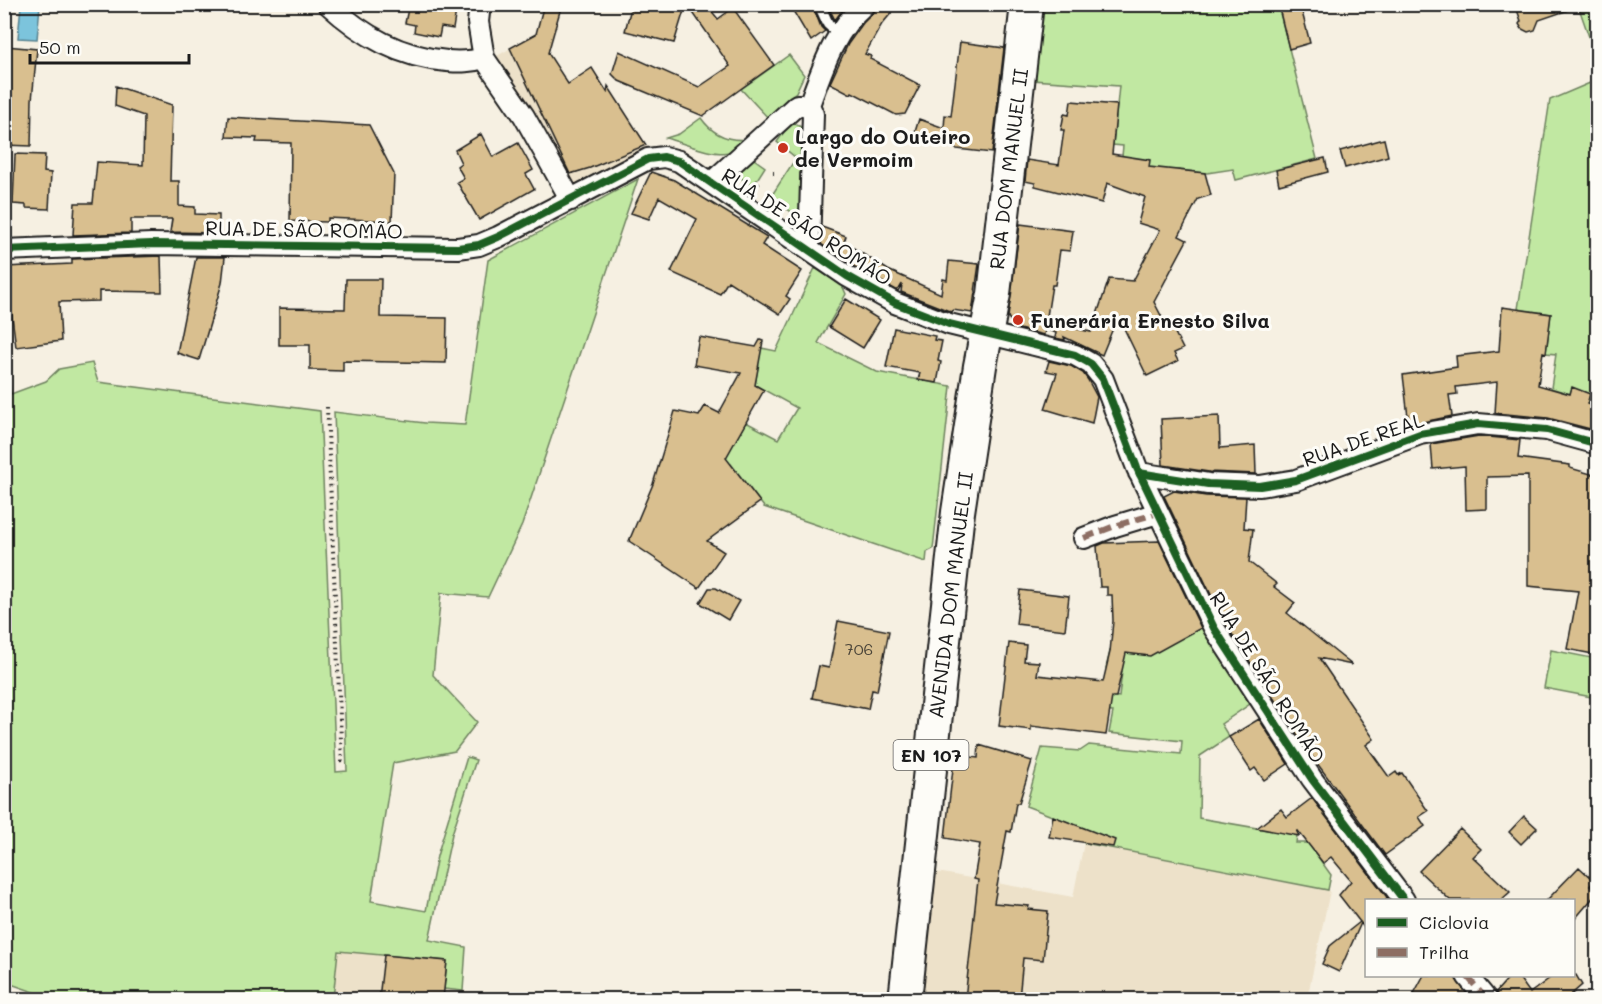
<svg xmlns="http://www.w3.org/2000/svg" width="1602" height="1004" viewBox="0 0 1602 1004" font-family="Mali,sans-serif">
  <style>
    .built { fill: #ede1c9 }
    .green { fill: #c1e8a2; stroke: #6e825f; stroke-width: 1.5 }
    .water { fill: #7cc4dc; stroke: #56818f; stroke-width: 1.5 }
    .building { fill: #d9bf8f; stroke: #1c1c1c; stroke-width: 1.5 }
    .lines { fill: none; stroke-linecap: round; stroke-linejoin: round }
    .service-casing { stroke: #1c1c1c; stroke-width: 15 }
    .minor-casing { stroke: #1c1c1c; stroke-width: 24 }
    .primary-casing { stroke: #1c1c1c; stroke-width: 36 }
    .path { stroke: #1c1c1c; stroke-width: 4; stroke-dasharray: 1.5 4.5; stroke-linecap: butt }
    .service { stroke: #fdfcf7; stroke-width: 10 }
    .minor { stroke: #fdfcf7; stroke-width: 20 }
    .primary { stroke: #fdfcf7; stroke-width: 32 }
    .quiet { stroke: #8d6e63; stroke-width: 6; stroke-dasharray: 12 6; stroke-linecap: butt }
    .cycleway-casing { stroke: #fdfcf7; stroke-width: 11 }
    .cycleway { stroke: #1b5e20; stroke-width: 8 }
    .poi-dot { fill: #c8321e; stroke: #fdfcf7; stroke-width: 2 }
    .labels { text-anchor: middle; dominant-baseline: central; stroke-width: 6; stroke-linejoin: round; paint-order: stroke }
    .number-label { font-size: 16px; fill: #4b4539 }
    .shield { fill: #fdfcf7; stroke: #605f5e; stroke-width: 1.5 }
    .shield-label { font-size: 18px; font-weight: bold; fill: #1c1c1c }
    .poi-label { font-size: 20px; font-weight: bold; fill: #1c1c1c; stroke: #fdfcf7; text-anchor: start }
    .street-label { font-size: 20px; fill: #1c1c1c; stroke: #fdfcf7 }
  </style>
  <rect width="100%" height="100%" fill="#f6f0e2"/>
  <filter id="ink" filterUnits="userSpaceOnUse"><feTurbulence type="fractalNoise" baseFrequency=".0167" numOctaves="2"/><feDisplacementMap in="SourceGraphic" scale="12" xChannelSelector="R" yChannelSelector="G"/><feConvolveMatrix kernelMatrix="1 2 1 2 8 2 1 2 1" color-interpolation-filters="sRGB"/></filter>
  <g filter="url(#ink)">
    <path class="built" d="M535 34 568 84 592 68 614 103 618 101 653 155 572 195 490 60Z
      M1084 843 1330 891 1307 999 907 1000 920 871 943 873 1073 897Z
      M338 950 447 961 445 989 541 999 333 1000Z"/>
    <path class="green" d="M1041 5H1278L1317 159 1236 180 1233 169 1207 173 1179 170 1148 173 1122 156 1123 146 1113 145 1119 86 1032 80Z
      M1578 5H1597V60Z
      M789 55 804 75 796 92 769 119 741 89Z
      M1597 80V408L1587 404 1589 394 1572 388 1570 394 1551 388 1556 354 1546 353 1551 314 1518 309 1550 100Z
      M701 118C713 135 728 142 749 139 744 143 739 149 733 151 718 158 682 143 666 138L679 134Z
      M794 123 804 129 802 209 793 213 770 198 796 158 777 142 786 129Z
      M754 159 765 167 753 186 742 179 740 171Z
      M638 179 522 525 488 597 441 593 433 675 477 722 455 751 393 763 371 901 426 911 437 856 467 757 476 760 452 834 429 940 466 947 463 991 444 989 447 961 338 951 333 999 57 1000 5 982 4 349 11 394 46 381 59 369 92 363 98 382 320 411 336 772 347 771 334 412 425 423 465 425 488 260Z
      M815 268 842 285 846 294 818 343 877 372 951 386 933 549 927 552 926 562 764 507 731 464 722 462 746 422 778 439 797 408 755 385 761 348 776 351Z
      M1203 627 1250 704 1221 724 1229 737 1200 756 1199 818 1297 835 1296 843H1308L1331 875 1328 890 1084 843 1086 829 1026 806 1042 748 1080 751 1089 745 1181 754 1182 741 1109 733 1113 712 1097 711 1101 694 1119 697 1122 672 1106 668 1110 651 1135 654 1164 647Z
      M1551 650 1597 659V698L1544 688Z"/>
    <path class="water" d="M21 5H40L37 39 18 38Z"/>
    <path class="building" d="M409 4H457L453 29 441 27 439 37 414 32 415 25 405 23Z
      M544 4H562L548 53 568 84 592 68 607 92 608 86 646 145 590 168 570 174 510 48 536 34Z
      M632 4H645L665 10 671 4H686L674 43 625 31Z
      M687 4H706L718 19 733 8 774 65 703 116 619 81 612 74 619 51 699 87 730 66Z
      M789 4H812L821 27 825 31 811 41Z
      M827 4H847L835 20Z
      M877 4H899L882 24 865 54 871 56 870 59 920 85 905 114 896 115 852 92 851 94 830 83 848 44 863 23 874 12Z
      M1278 4H1300L1310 43 1289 49Z
      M1515 4H1576L1577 7 1539 20 1535 30 1528 32 1522 29 1519 24 1521 21Z
      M960 42 1004 48 992 153 957 149 914 135 919 119 944 128 945 115 951 116Z
      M6 46 37 49 32 100 31 146 4 145Z
      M116 86 172 105 170 181H179V206L195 207V214L219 215V233L170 232 172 219H131V233L73 235 75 203H93L97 162 143 165 144 116 115 106Z
      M1071 101 1117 105 1112 154 1150 160 1149 167 1205 173 1211 195 1198 199 1179 236 1187 240 1154 302 1166 325 1170 323 1183 349 1174 353 1178 361 1147 376 1118 316 1102 355 1064 337 1065 340 1055 338 1056 333 1048 330 1051 323 1091 332 1109 279 1133 281 1160 230 1138 223 1145 197 1107 183 1102 203 1035 186V183L1025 181 1027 160 1059 165 1064 130H1061L1064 114 1069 115Z
      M228 117 369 125 394 174 392 221 328 218V222L290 221 291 143 256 142 257 138 226 137Z
      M481 134 493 157 518 143 533 170 526 174 534 189 479 220 457 182 464 178 457 166 461 163 455 150Z
      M1384 139 1388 156 1345 168 1340 151Z
      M15 154 45 155 44 172 51 173 49 209 26 208V205L13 204Z
      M1325 158 1328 172 1279 185 1276 170Z
      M651 172 674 180 767 237 762 245 802 271 786 296 790 299 780 314 728 281 720 294 671 272 697 219 659 197 649 219 631 213Z
      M1020 224 1073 231 1070 251 1060 250 1055 285H1052L1044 335 1015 328 1008 317Z
      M822 227 846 236 844 242 888 270 941 294 943 279 947 280 949 261 979 264 972 313 953 310 952 312 901 292 902 284 898 291 853 266 821 244Z
      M161 256 162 292 99 291V301L59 302 61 341 16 347 10 302 4 303V267L72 264V259Z
      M196 257H225L222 283 199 360 177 353Z
      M346 279H381L380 317 447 318 446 363 343 361V371L310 370V345H279V308L345 309Z
      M846 299 880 320 863 348 829 327Z
      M1502 307 1551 314 1546 353 1543 352 1538 385 1570 394 1572 387 1590 394 1587 404 1598 408V431L1548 418 1495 413 1497 382 1456 387 1457 394 1449 395 1452 416 1409 425 1403 375 1457 367 1456 356 1499 351Z
      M894 328 935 336 934 340 942 341 938 361 941 362 937 383 918 380 920 373 886 367Z
      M699 337 756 347 760 340 763 341 755 385 764 390 726 458 760 502 707 541 724 552 699 588 629 541 653 484 675 411 699 416 705 406 719 413 741 373 694 365Z
      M1049 361 1071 366 1083 373 1088 380 1097 397 1092 423 1045 409 1057 373 1046 371Z
      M1219 416 1220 448 1255 445 1256 474 1209 472 1163 465 1161 419Z
      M1479 436 1520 440 1518 458 1570 465V468L1598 476V655L1567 649 1578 591 1528 586V476L1487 477V509L1466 510 1465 466 1433 469 1431 444Z
      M1174 491 1206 496 1246 497 1244 528 1253 529 1249 562 1277 584 1274 587 1295 603 1287 613 1352 665 1319 658 1374 739 1366 745 1389 777 1396 772 1398 775 1402 773 1428 811 1419 817 1425 826 1385 855 1308 751 1224 622 1164 496Z
      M1159 541 1201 628 1150 656 1126 653 1116 697H1112L1106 735 1031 726V730L999 726 1009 643 1026 645 1024 661 1039 662 1037 675 1103 682 1110 652 1113 621 1112 595H1107V587H1100L1097 546 1104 543Z
      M709 588H716L739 601 728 620 700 603Z
      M1020 590 1069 596 1065 630 1016 624Z
      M838 621 889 631 877 691 872 690 868 709 812 698 819 666 829 668Z
      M1259 719 1288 764 1264 780 1255 768 1251 771 1229 737Z
      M979 745 1032 761 1019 803H1016L1011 832 1007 831 994 903 1029 906 1028 909 1048 911 1043 960 1023 958 1019 999H965L978 880 974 879 980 844 945 838 954 760H961L962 756 978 758Z
      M1312 798 1389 900H1366V931L1361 923 1339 972 1322 964 1330 946 1360 922 1339 895 1351 881 1331 857 1323 863 1298 831 1297 832 1299 836 1257 828 1281 809 1287 817Z
      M1053 816 1115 840 1113 847 1049 837Z
      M1524 816 1537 828 1521 844 1509 832Z
      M1460 829 1481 849 1473 857 1510 892 1501 900H1450L1419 871Z
      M1579 867 1594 881 1590 886 1597 893 1574 920V900H1547Z
      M384 955 447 961 443 999H379Z
      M1424 975H1453L1471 999H1411Z
      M1511 975H1517L1530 993 1554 975H1576L1582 985 1566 999H1499L1496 992Z"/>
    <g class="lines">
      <defs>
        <path id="service" d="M819 4 828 24 839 34"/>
        <path id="minor" d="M328 4C363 36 400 57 447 61 461 62 471 62 484 58
          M480 4 478 22 484 58 524 116 571 200
          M809 105 813 114 809 250
          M809 105C823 67 834 31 865 4
          M711 183 797 105H809
          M4 250 151 244 458 248 479 245 498 237 648 159 664 157 679 161 847 276 895 303 949 324 1075 355 1091 364 1103 379 1137 468 1214 628 1312 779 1404 900
          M1139 473 1208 484 1260 486 1296 480 1420 434 1478 424 1547 430 1598 444
          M1084 538 1115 526 1158 513
          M1467 976 1487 1000"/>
        <path id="primary" d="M905 1000 958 512 980 366 994 294 1027 4"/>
      </defs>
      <use href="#service" class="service-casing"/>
      <use href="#minor" class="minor-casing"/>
      <use href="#primary" class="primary-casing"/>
      <path class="path" d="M773 173H774
        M758 184 760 181
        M769 192 771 189
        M327 407 342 764"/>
      <use href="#service" class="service"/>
      <use href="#minor" class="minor"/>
      <use href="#primary" class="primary"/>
      <path class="quiet" d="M1084 538 1115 526 1158 513
        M1467 976 1487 1000"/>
      <defs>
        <path id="cycleway" d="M4 250 151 244 458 248 479 245 498 237 648 159 664 157 679 161 847 276 895 303 949 324 1075 355 1091 364 1103 379 1137 468 1214 628 1312 779 1404 900
          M1139 473 1208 484 1260 486 1296 480 1420 434 1478 424 1547 430 1598 444"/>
      </defs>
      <use href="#cycleway" class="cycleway-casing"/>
      <use href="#cycleway" class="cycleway"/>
    </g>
  </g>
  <g class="poi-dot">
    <circle cx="783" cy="148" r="6"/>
    <circle cx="1018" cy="320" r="6"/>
  </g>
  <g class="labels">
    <g class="number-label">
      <text x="859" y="648">706</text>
    </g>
    <rect class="shield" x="893.5" y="740" width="75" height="30" rx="4.5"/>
    <g class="shield-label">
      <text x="931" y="755">EN 107</text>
    </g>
    <g class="poi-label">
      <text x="795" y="136">Largo do Outeiro<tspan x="795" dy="23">de Vermoim</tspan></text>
      <text x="1030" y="320">Funerária Ernesto Silva</text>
    </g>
    <g class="street-label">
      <text transform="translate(1008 169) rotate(-83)">RUA DOM MANUEL II</text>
      <text transform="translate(807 226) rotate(33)">RUA DE SÃO ROMÃO</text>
      <text transform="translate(304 229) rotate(1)">RUA DE SÃO ROMÃO</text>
      <text transform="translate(1363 439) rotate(-19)">RUA DE REAL</text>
      <text transform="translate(950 595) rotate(-83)">AVENIDA DOM MANUEL II</text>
      <text transform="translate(1268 677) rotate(58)">RUA DE SÃO ROMÃO</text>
    </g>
  </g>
  <rect width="1602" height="1004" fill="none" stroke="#fdfcf7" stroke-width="24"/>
  <rect x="12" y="12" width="1578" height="980" fill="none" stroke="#1c1c1c" stroke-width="2" filter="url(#ink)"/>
  <rect x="1365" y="899" width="210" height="78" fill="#fdfcf7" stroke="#a3a29f" stroke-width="1.5"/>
  <rect x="1377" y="918" width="30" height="9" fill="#1b5e20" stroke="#a3a29f" stroke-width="1.5"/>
  <text x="1419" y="929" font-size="18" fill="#1c1c1c">Ciclovia</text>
  <rect x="1377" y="948" width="30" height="9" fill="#8d6e63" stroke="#a3a29f" stroke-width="1.5"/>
  <text x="1419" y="959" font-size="18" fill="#1c1c1c">Trilha</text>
  <path d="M30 54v9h159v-9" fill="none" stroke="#1c1c1c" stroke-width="3"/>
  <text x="39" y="54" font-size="18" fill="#1c1c1c" stroke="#fdfcf7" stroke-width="4.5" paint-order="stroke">50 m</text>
</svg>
